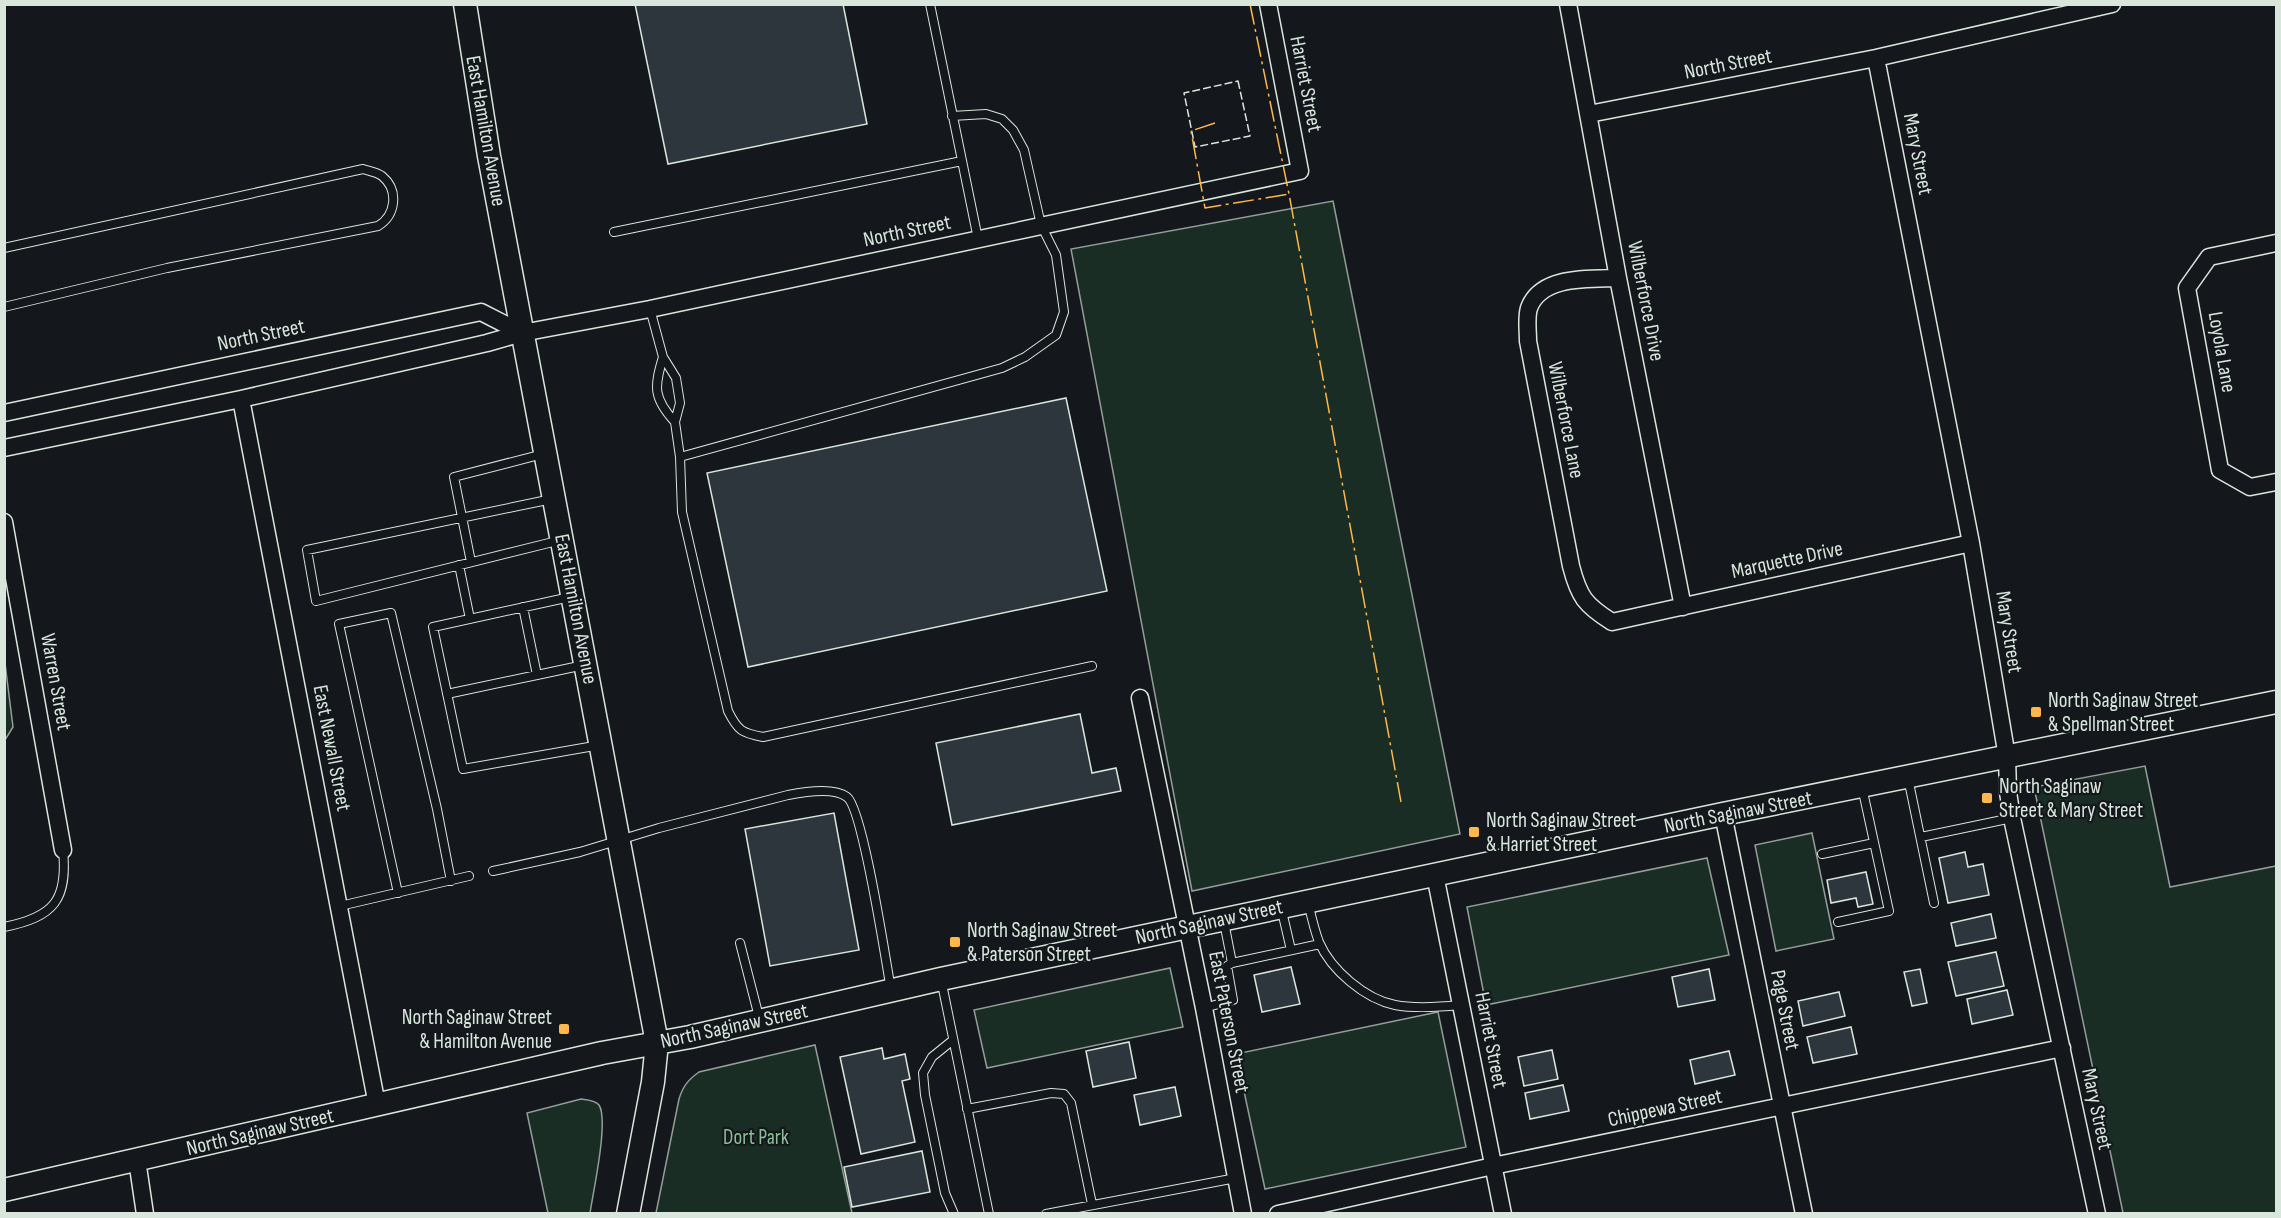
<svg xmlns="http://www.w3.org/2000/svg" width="2281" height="1218" viewBox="0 0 2281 1218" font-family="'Sofia Sans Condensed',sans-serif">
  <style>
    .green { fill: #1a2d24; stroke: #939e99; stroke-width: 1.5 }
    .building { fill: #2c363c; stroke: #d8e6dc; stroke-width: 1.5 }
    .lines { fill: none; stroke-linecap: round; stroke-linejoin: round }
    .lane-casing { stroke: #d8e6dc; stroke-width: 10 }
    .street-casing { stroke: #d8e6dc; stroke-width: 19 }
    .secondary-casing { stroke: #d8e6dc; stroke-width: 25 }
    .lane { stroke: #14181c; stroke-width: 8 }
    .street { stroke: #14181c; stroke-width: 16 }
    .secondary { stroke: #14181c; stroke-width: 22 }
    .fence { stroke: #d8e6dc; stroke-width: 1.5; stroke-dasharray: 8 3; stroke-linecap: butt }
    .power { stroke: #ffb74d; stroke-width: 1.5; stroke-dasharray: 21 4.5 3 4.5; stroke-linecap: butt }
    .poi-dot { fill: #ffb74d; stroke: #14181c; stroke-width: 2 }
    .labels { text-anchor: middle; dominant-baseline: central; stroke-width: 4.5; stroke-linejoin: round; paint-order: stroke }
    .street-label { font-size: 21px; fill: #d8e6dc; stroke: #14181c }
    .poi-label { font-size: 21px; fill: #d8e6dc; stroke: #14181c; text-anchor: start }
    .park-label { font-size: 21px; fill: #8ac095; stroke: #14181c }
  </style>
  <rect width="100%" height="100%" fill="#14181c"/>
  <path class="green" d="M1333 201 1460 834 1192 891 1071 249Z
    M5 663 13 727 5 740H4Z
    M2145 766 2170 887 2276 866V1213H2123L2034 787Z
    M1812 833 1834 939 1776 951 1755 845Z
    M1707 858 1729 955 1486 1005 1467 907Z
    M1170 968 1183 1027 987 1068 974 1010Z
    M1438 1012 1466 1147 1265 1189 1236 1054Z
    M815 1045 852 1213H656L679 1099C683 1086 688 1080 699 1072Z
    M581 1099C587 1100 595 1100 599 1105 609 1120 593 1193 590 1213H548L527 1113Z"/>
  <path class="building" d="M635 4H843L867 124 668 164Z
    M1066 398 1107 591 748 667 707 473Z
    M1080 714 1092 773 1116 768 1121 791 952 825 936 743Z
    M834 813 859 950 770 966 745 829Z
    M1965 852 1968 867 1983 864 1989 895 1948 903 1939 858Z
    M1866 872 1873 904 1858 907 1856 898 1831 903 1827 880Z
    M1991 914 1996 938 1956 946 1951 923Z
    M1996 952 2004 986 1956 996 1948 962Z
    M1291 967 1300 1004 1262 1012 1254 975Z
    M1709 969 1715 1000 1678 1007 1672 977Z
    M1920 969 1927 1003 1912 1006 1904 972Z
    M2007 990 2013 1015 1972 1024 1967 999Z
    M1839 992 1845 1016 1803 1026 1798 1001Z
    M1851 1027 1857 1054 1813 1063 1807 1037Z
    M1129 1042 1136 1078 1093 1087 1086 1051Z
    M882 1048 884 1059 905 1054 910 1079 902 1081 915 1142 861 1154 840 1057Z
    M1552 1050 1558 1079 1524 1086 1518 1057Z
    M1729 1051 1735 1075 1695 1084 1690 1060Z
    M1563 1085 1569 1111 1530 1119 1525 1093Z
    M1175 1087 1181 1116 1140 1125 1134 1095Z
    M922 1151 930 1192 852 1207 844 1167Z"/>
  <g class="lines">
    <defs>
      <path id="lane" d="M930 4 978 239
        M614 232 962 161
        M4 248 363 169C369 171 377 172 382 176 399 190 396 215 378 226L167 268 4 307
        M650 309 663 357
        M675 422C653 398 654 387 663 357L676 378 680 403 675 422 680 457 1002 368 1025 357 1056 335 1064 312 1056 255 1041 225 1024 150 1013 130 1002 119 986 114 952 116
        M680 457 682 512 728 711C738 731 742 733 763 737L1092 666
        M552 499 307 550 316 601 561 540
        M471 562 454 477 543 454
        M459 565 470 619
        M570 597 433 627 463 769 600 745
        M537 675 584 665
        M447 694 537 675 523 607
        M1908 778 1934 903
        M1921 837 2012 818
        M1822 854 1874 843
        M493 871 580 852 659 828 788 795C803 792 834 787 847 797 863 809 886 962 891 990
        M398 893 339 624 391 613 437 809 451 881
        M1308 902C1311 915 1314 929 1319 942 1331 970 1365 999 1395 1005 1416 1009 1440 1007 1460 1005
        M340 906 469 876
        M1281 907 1291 950
        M1224 922 1232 963
        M1838 922 1889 911 1862 787
        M4 927C54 917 68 900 63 850
        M740 943 760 1021
        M941 979 989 1214
        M1204 1008 1233 1000 1227 966 1232 963 1320 944
        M953 1040 932 1057 923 1073 925 1095 945 1193 954 1214
        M967 1109 1051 1093 1064 1094 1071 1103 1092 1204
        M1046 1214 1236 1178"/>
      <path id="street" d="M1568 4 1618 278 1683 607
        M1876 58 1971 543 2007 757 2008 792 2012 818 2097 1214
        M1589 114 1876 58 2112 4
        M2276 243 2209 257 2187 288 2220 470 2250 487 2276 482
        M1618 278C1590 279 1541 275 1529 308 1526 318 1528 330 1528 341L1571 566C1579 597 1585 605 1612 622L1971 543
        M241 399 377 1105
        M4 413 481 312 522 333
        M4 448 241 399 487 343 522 333 650 309 1300 171 1268 4
        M4 522 63 850
        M1140 698 1204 1008 1243 1214
        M1723 814 1804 1214
        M1435 875 1503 1214
        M137 1160 145 1214
        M1278 1214 1493 1166 2062 1048"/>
      <path id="secondary" d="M465 4 489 156 657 1043 653 1082 628 1214
        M4 1190 602 1053 690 1037 941 979 1723 814 2276 702"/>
    </defs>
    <use href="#lane" class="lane-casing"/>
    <use href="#street" class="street-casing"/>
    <use href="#secondary" class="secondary-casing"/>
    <use href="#lane" class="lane"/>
    <use href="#street" class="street"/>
    <use href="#secondary" class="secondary"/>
    <path class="fence" d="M1238 81 1250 136 1195 147 1184 93Z"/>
    <path class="power" d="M1250 4 1289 194 1401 802
      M1215 123 1191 131 1205 208 1289 194"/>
  </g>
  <g class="poi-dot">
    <rect x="2030" y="706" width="12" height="12" rx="3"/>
    <rect x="1981" y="792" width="12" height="12" rx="3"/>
    <rect x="1468" y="826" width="12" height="12" rx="3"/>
    <rect x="949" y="936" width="12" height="12" rx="3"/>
    <rect x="558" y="1023" width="12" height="12" rx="3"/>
  </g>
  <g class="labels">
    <g class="street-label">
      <text transform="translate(1728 64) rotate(-11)">North Street</text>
      <text transform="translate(1306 84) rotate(79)">Harriet Street</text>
      <text transform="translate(486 131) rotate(80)">East Hamilton Avenue</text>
      <text transform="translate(1918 154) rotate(79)">Mary Street</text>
      <text transform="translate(907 231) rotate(-12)">North Street</text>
      <text transform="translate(1646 301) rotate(79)">Wilberforce Drive</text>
      <text transform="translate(261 335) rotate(-12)">North Street</text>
      <text transform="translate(2222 352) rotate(80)">Loyola Lane</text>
      <text transform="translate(1566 420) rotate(79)">Wilberforce Lane</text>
      <text transform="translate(1787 560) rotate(-12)">Marquette Drive</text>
      <text transform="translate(576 609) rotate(79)">East Hamilton Avenue</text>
      <text transform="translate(2009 632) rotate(81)">Mary Street</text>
      <text transform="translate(56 682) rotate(80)">Warren Street</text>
      <text transform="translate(332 748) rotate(79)">East Newall Street</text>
      <text transform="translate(1738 812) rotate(-11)">North Saginaw Street</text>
      <text transform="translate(1209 922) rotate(-12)">North Saginaw Street</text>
      <text transform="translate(1785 1010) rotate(79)">Page Street</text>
      <text transform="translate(1229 1022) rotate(79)">East Paterson Street</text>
      <text transform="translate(734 1026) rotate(-12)">North Saginaw Street</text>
      <text transform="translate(1491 1040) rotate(79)">Harriet Street</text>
      <text transform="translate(1665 1108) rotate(-12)">Chippewa Street</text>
      <text transform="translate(2097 1109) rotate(78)">Mary Street</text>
      <text transform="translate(260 1132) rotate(-13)">North Saginaw Street</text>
    </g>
    <g class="poi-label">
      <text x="2048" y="700">North Saginaw Street<tspan x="2048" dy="24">&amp; Spellman Street</tspan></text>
      <text x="1999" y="786">North Saginaw<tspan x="1999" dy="24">Street &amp; Mary Street</tspan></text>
      <text x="1486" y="820">North Saginaw Street<tspan x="1486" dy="24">&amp; Harriet Street</tspan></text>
      <text x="967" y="930">North Saginaw Street<tspan x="967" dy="24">&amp; Paterson Street</tspan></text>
      <text x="552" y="1017" text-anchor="end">North Saginaw Street<tspan x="552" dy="24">&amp; Hamilton Avenue</tspan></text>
    </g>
    <g class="park-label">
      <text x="756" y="1137">Dort Park</text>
    </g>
  </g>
  <rect width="2281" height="1218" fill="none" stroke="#d8e6dc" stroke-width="12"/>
</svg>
